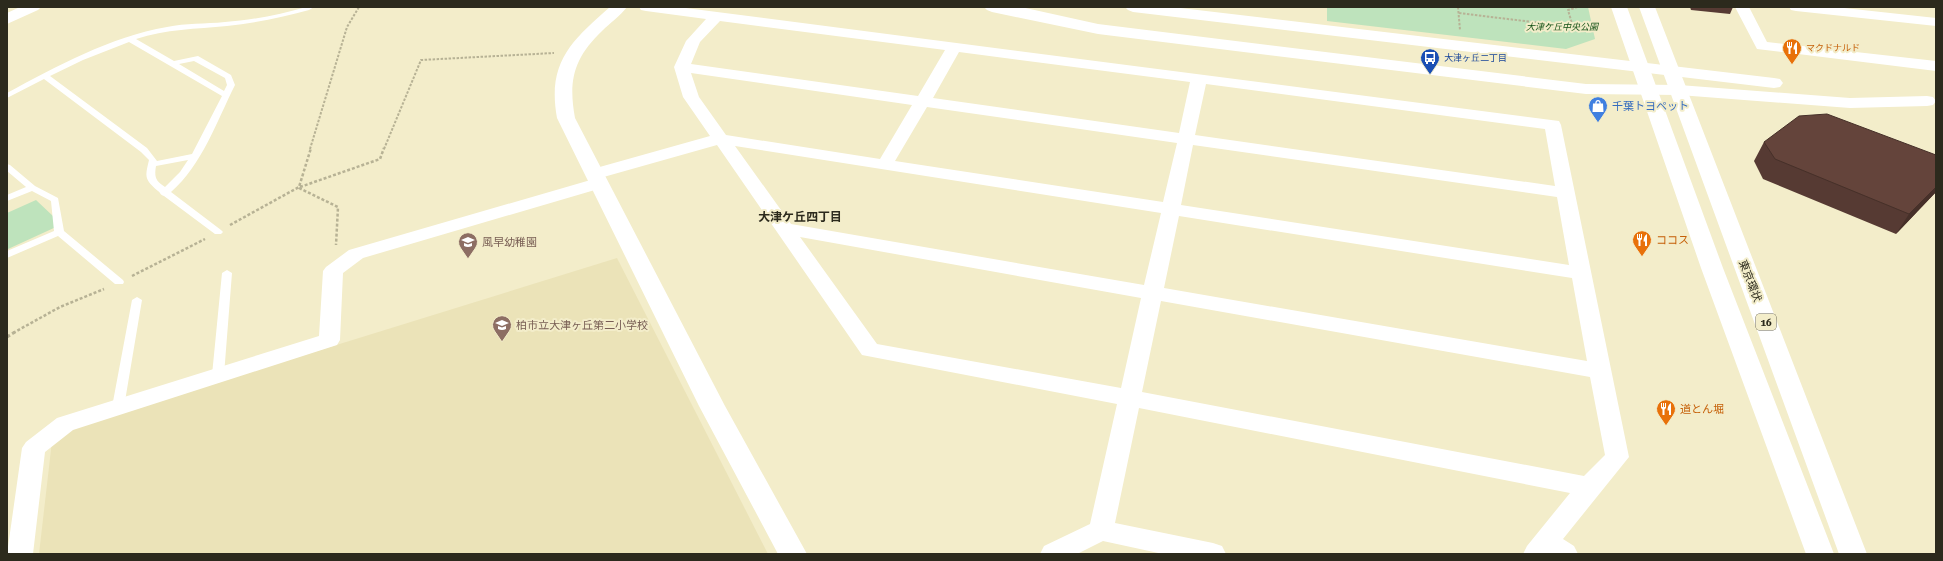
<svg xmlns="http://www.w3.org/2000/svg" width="1943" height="561" viewBox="0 0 1943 561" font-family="'Roboto Serif','Noto Sans JP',serif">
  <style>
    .built { fill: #ebe3b8 }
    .green { fill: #bee3bc }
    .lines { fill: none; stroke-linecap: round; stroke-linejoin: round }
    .path-far2 { stroke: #b7b295; stroke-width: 2; stroke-dasharray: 2.5 1.5; stroke-linecap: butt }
    .path-far1 { stroke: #b7b295; stroke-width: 2.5; stroke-dasharray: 3 2; stroke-linecap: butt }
    .path { stroke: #b7b295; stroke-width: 3; stroke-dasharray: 3.5 2.5; stroke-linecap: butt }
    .service { fill: #fff; fill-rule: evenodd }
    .minor { fill: #fff; fill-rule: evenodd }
    .tertiary { fill: #fff; fill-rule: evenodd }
    .trunk { fill: #fff; fill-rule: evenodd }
    .wall { fill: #563a33 }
    .shaded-wall { fill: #463029 }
    .building { fill: #64443b; stroke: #463029 }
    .labels { text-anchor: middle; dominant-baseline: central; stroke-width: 4; stroke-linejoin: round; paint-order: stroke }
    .far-park-label { font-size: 9px; font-style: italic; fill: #115014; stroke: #f3edca }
    .far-food-label { font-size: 9px; fill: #c56008; stroke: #f3edca; text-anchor: start }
    .far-transit-label { font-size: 9px; fill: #164399; stroke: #f3edca; text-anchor: start }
    .shield { fill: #f3edca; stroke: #686451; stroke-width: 1 }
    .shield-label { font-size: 10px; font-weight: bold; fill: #2c2a1d }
    .shop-label { font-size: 11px; fill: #366cbe; stroke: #f3edca; text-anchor: start }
    .food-label { font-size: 11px; fill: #c56008; stroke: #f3edca; text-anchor: start }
    .education-label { font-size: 11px; fill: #785e54; stroke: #f3edca; text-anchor: start }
    .street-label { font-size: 11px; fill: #2c2a1d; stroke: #f3edca }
    .neighbourhood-label { font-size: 12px; font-weight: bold; fill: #2c2a1d; stroke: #f3edca }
  </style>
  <rect width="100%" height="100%" fill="#f3edca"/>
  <path class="built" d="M617 258 768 554H39L52 441 72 427Z"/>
  <path class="green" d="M1327 7H1588L1595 39 1566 49 1327 21Z
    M36 200 54 217 56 227 8 249 7 213Z"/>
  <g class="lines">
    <path class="path-far2" d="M1458 7 1460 30
      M1459 13 1573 27 1568 10 1578 7
      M310 149 347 27 359 7
      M384 149 421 60 554 53"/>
    <path class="path-far1" d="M300 187 380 159 384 148
      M299 188 338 207 336 245
      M230 225 299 187 311 148
      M132 276 205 239
      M13 333 60 307 104 289"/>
    <path class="path" d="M7 337 15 332"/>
    <path class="service" d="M306 7H314L309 10C283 17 255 23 227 26 196 29 166 29 136 39L174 61 198 56 231 75 235 85C217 121 202 165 171 192L221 230 223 232 221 234H215L164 196C160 195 161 193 158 191 144 179 145 177 149 160L141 152 44 79 7 98V93C57 66 110 37 167 27 186 23 205 24 225 22 251 20 280 15 306 7ZM129 42 222 96 192 154 157 161 147 148 50 76 83 60ZM194 61 225 78 227 85 224 91 179 64ZM188 160 180 172 165 187C156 181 154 178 156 166Z
      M7 164 10 165 35 186 58 198 64 231 123 280 124 282 123 284H115L58 236 7 258V251L54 231 51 201 32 191 7 201V195L26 187 7 171Z
      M227 270 232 273 224 375 222 378H214L212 375 222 273Z
      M137 297 142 300 124 407 122 410H114L112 407 132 300Z"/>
    <path class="minor" d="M639 7H678L717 12 1559 121 1561 125 1629 457 1563 539 1574 546 1578 554H1523L1527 546 1570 493 1139 408 1115 523 1213 543 1222 546 1226 554H1163L1103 541 1077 554H1040L1044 546 1090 524 1117 404 862 355 717 145 600 178 605 179 608 183 605 187 363 258 343 273 340 340 337 345 73 430 45 452 33 554H7L22 448 26 442 57 418 319 336 323 271 326 267 349 250 594 179 589 178 586 174 589 170 710 136 683 97 674 67 686 41 706 19 646 11 641 10ZM720 21 945 50 918 96 691 64 700 42ZM959 52 1190 82 1179 133 933 98ZM691 73 912 105 880 159 726 135 699 97ZM1206 84 1545 129 1555 186 1195 135ZM927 107 1177 143 1163 202 895 161ZM1193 145 1557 197 1569 265 1181 205ZM735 146 1161 213 1144 285 791 224ZM1179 216 1572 278 1587 361 1164 288ZM800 237 1141 298 1121 388 877 344ZM1161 301 1590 377 1605 455 1584 476 1142 392Z
      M1735 7H1749L1767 42 1936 61V71L1757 49Z
      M1789 7H1835L1936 18V26L1796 11 1791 10Z"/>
    <path class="tertiary" d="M20 7H41L38 10 7 24V13Z
      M610 7H627C620 16 610 23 602 31 574 58 568 80 575 118L725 406 807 554H778L699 406 557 118C547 63 571 41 610 7Z
      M984 7H1021L1098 24 1586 84 1679 85 1850 98 1927 96 1933 97 1936 101 1933 105 1927 106 1850 108 1679 95 1586 94 1098 34 992 12 987 10Z
      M1125 7H1172L1774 78 1780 79 1783 83 1780 87 1774 88 1133 12 1128 10Z"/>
    <path class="trunk" d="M1611 7H1627L1723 268 1834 554H1806L1701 268Z
      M1639 7H1655L1867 554H1839Z"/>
  </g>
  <path class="wall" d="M1690 7H1733L1730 14 1691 10Z
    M1764 142 1936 192 1896 234 1763 179 1754 161Z"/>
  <path class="shaded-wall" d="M1936 187V192L1896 234 1909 214Z"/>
  <path class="building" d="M1827 114 1936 155V187L1909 214 1775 159 1764 142 1799 116Z"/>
  <defs>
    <symbol id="restaurant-pin" viewBox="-11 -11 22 30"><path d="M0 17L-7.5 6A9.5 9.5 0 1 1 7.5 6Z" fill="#e8710a" stroke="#f3edca"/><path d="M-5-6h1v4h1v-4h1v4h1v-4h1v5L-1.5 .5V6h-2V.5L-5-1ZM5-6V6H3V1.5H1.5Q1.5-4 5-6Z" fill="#fff"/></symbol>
    <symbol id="bus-pin" viewBox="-11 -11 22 30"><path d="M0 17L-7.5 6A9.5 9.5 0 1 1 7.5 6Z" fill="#1a4fb4" stroke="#f3edca"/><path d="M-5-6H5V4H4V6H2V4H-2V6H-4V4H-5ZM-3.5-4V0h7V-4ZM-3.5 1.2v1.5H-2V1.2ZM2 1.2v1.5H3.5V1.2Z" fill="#fff"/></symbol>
    <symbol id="shop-pin" viewBox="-11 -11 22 30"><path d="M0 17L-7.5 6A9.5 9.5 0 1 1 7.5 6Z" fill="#3f7fe0" stroke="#f3edca"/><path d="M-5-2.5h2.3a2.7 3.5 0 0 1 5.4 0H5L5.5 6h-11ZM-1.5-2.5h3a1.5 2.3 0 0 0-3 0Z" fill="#fff"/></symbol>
    <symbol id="school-pin" viewBox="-11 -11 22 30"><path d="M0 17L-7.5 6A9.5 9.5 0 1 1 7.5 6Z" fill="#8d6e63" stroke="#f3edca"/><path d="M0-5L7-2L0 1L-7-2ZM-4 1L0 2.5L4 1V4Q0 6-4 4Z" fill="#fff"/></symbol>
  </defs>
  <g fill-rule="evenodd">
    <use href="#restaurant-pin" x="1781" y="37" width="22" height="30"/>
    <use href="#bus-pin" x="1419" y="47" width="22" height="30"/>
    <use href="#shop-pin" x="1587" y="95" width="22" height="30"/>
    <use href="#restaurant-pin" x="1631" y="229" width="22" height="30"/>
    <use href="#school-pin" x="457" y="231" width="22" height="30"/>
    <use href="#school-pin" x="491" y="314" width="22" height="30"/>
    <use href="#restaurant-pin" x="1655" y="398" width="22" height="30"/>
  </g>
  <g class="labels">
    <g class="far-park-label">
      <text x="1562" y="27">大津ケ丘中央公園</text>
    </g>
    <g class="far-food-label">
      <text x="1806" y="48">マクドナルド</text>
    </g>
    <g class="far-transit-label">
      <text x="1444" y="58">大津ヶ丘二丁目</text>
    </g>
    <rect class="shield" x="1756" y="314" width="20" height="16" rx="3"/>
    <g class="shield-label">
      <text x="1766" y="322">16</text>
    </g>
    <g class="shop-label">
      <text x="1612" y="106">千葉トヨペット</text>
    </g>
    <g class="food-label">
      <text x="1656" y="240">ココス</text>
      <text x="1680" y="409">道とん堀</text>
    </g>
    <g class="education-label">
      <text x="482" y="242">風早幼稚園</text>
      <text x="516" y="325">柏市立大津ヶ丘第二小学校</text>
    </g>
    <g class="street-label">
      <text transform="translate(1750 281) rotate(69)">東京環状</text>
    </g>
    <g class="neighbourhood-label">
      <text x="800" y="217">大津ケ丘四丁目</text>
    </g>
  </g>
  <rect width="1943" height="561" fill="none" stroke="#2c2a1d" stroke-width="16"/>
</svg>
